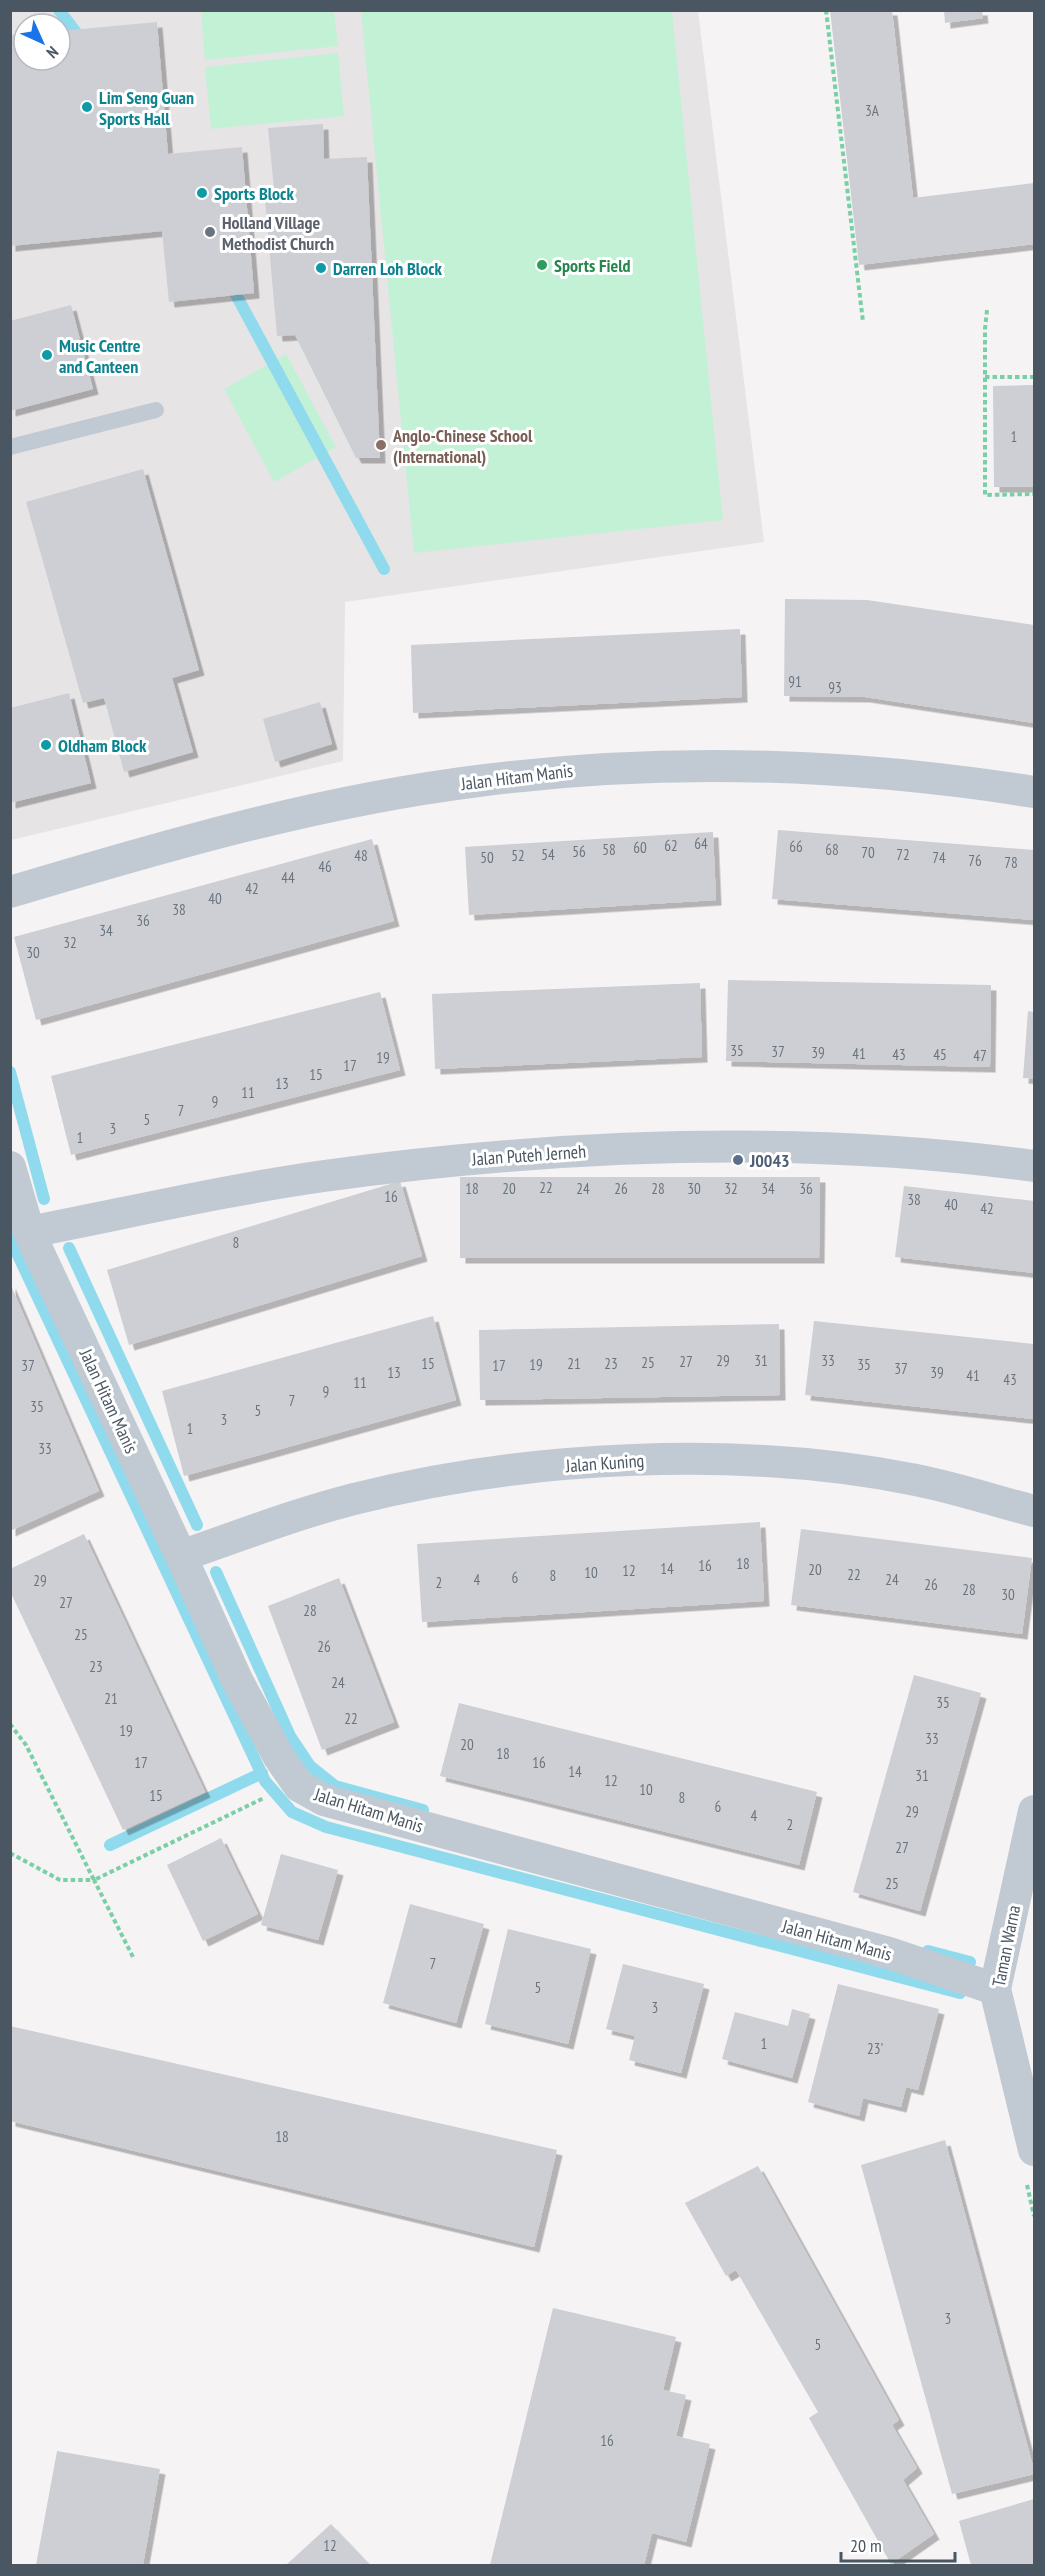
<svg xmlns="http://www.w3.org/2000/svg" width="1045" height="2576" viewBox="0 0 1045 2576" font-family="'PT Sans Narrow',sans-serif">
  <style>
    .education { fill: #e6e4e5; fill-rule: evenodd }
    .green { fill: #c3f1d5 }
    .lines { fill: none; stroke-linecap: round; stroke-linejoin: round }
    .stream { stroke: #90daee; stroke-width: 12 }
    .building { fill: #cdcfd5; filter: url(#shadow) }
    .path { stroke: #7ad0a6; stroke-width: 4; stroke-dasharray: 4.5 3; stroke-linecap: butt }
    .service { stroke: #c1cad2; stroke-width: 16 }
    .minor { stroke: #c1cad2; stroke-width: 32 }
    .culture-dot { fill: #0f9aa8; stroke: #fff; stroke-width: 2 }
    .worship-dot { fill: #6b7280; stroke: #fff; stroke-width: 2 }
    .leisure-dot { fill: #2e9e5b; stroke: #fff; stroke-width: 2 }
    .education-dot { fill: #8d6e63; stroke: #fff; stroke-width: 2 }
    .service-dot { fill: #5c6f8a; stroke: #fff; stroke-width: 2 }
    .labels { text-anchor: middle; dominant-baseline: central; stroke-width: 6; stroke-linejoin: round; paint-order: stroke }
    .number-label { font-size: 15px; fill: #6b747e }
    .culture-label { font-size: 18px; font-weight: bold; fill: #0d838f; stroke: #fff; text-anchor: start }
    .worship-label { font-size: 18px; font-weight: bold; fill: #5b616d; stroke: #fff; text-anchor: start }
    .leisure-label { font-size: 18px; font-weight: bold; fill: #27864d; stroke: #fff; text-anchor: start }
    .education-label { font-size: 18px; font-weight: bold; fill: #785e54; stroke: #fff; text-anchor: start }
    .street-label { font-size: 18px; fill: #4a5661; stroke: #fff }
    .service-label { font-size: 18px; font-weight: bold; fill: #4e5e75; stroke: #fff; text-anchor: start }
  </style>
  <defs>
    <filter id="shadow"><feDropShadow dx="5.5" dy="5.5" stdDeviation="0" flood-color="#0004"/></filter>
  </defs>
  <rect width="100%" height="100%" fill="#f5f3f3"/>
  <path class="education" d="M10 11H698L764 542 345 602 343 761 11 840ZM24 24H60V60H24Z"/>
  <path class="green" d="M201 11H334L338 46 205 60Z
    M361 11H672L723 520 414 553Z
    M338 53 344 116 211 129 205 67Z
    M286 354 336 447 274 482 224 389Z"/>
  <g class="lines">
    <path class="stream" d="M59 10 84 43
      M228 280 384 569
      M10 1072 44 1199
      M10 1238 265 1781 292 1812 326 1827 960 1993
      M69 1248 197 1525
      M216 1572 290 1736 310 1766 335 1786 423 1810
      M110 1845 262 1773
      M928 1951 970 1962"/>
  </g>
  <path class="building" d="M830 10H892L913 198 1034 183V244L859 265Z
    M944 10H982L983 18 945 23Z
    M157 22 168 154 242 147 254 293 169 302 162 231 10 246V35L24 34V60H60V31Z
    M323 124 324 159 367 157 380 458H356L295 335 277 336 265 200 275 199 268 128Z
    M71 305 93 389 10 411V321Z
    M1034 385V487H994L993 386Z
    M143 469 199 670 172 678 193 752 124 772 104 698 83 703 26 502Z
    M785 599 867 600 1034 625V723L865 697 784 696Z
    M740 629 742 697 413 713 411 645Z
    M69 693 91 783 10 803V708Z
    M320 702 332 744 275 762 263 719Z
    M778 830 1034 850V920L772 899Z
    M713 832 716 900 469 915 465 847Z
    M372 839 394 921 36 1020 14 937Z
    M728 980 991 985 990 1067 726 1061Z
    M700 983 702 1057 435 1069 432 994Z
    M380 992 400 1070 71 1155 51 1076Z
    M1028 1011 1034 1012V1079L1023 1078Z
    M460 1177H820L819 1258H460Z
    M400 1181 422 1256 129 1345 107 1270Z
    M904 1186 1034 1201V1273L895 1257Z
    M10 1283 99 1491 10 1531Z
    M433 1316 456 1400 184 1476 162 1391Z
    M814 1321 1034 1344V1419L805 1395Z
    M779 1324 780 1395 480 1400 479 1330Z
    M760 1522 764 1601 422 1622 417 1544Z
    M801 1529 1032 1558 1022 1634 791 1605Z
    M84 1534 205 1792 123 1830 10 1591V1569Z
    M339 1578 394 1722 322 1750 268 1606Z
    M914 1675 981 1693 920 1911 853 1892Z
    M459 1703 817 1792 799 1865 440 1776Z
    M221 1838 258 1914 203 1941 167 1865Z
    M281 1854 338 1870 318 1940 261 1925Z
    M410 1904 484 1924 456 2023 383 2003Z
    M508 1929 591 1949 568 2044 485 2024Z
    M623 1964 704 1984 681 2073 629 2060 635 2036 606 2029Z
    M838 1984 939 2009 918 2090 906 2087 901 2107 863 2098 859 2116 808 2102Z
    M792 2009 810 2014 792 2078 722 2059 735 2012 788 2026Z
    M10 2026 557 2150 534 2247 10 2121Z
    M945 2140 1034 2470V2474L952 2494 861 2165Z
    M758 2166 899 2420 892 2425 917 2468 903 2480 934 2534 891 2564 809 2418 818 2412 736 2270 726 2276 685 2203Z
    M553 2308 676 2337 663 2390 686 2395 676 2436 710 2444 686 2542 652 2533 644 2565H490Z
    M57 2451 160 2469 143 2565H36Z
    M1034 2499V2565H971L959 2521Z
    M331 2524 370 2565H286Z"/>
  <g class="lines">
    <path class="path" d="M826 10 863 322
      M987 310 985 329V495L1034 494
      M985 377H1034
      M10 1724 26 1745 94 1880 264 1798
      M10 1853 60 1880H94L134 1959
      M1027 2185 1034 2216"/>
    <path class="service" d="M10 447 156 410"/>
    <path class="minor" d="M10 892C164 846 318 801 478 781 662 757 851 763 1034 792
      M10 1167 29 1232 181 1556 238 1682 279 1757 299 1786 324 1800 889 1953 995 1989
      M29 1232C127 1213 225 1190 324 1176 559 1144 799 1134 1034 1166
      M181 1556C239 1536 295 1514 354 1499 527 1455 741 1445 916 1480 956 1488 995 1501 1034 1511
      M1034 1811 995 1989 1034 2150"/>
  </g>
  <g class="culture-dot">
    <circle cx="87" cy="107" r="6"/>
    <circle cx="202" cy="193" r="6"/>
    <circle cx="321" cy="268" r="6"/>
    <circle cx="47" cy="355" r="6"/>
    <circle cx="46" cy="745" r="6"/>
  </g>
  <circle class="worship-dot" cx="210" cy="232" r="6"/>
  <circle class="leisure-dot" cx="542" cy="265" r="6"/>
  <circle class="education-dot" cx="381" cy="445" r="6"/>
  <circle class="service-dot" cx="738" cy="1160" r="6"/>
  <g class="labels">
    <g class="number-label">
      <text x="872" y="110">3A</text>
      <text x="1014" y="436">1</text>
      <text x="795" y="681">91</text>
      <text x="835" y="687">93</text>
      <text x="701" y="843">64</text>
      <text x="671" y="845">62</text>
      <text x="796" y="846">66</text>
      <text x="640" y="847">60</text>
      <text x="609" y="849">58</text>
      <text x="832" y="849">68</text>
      <text x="579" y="851">56</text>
      <text x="868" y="852">70</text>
      <text x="548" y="854">54</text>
      <text x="903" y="854">72</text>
      <text x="361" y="855">48</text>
      <text x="518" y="855">52</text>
      <text x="487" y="857">50</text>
      <text x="939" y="857">74</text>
      <text x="975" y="860">76</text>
      <text x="1011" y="862">78</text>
      <text x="325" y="866">46</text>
      <text x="288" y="877">44</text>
      <text x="252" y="888">42</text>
      <text x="215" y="898">40</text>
      <text x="179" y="909">38</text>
      <text x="143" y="920">36</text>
      <text x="106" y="930">34</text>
      <text x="70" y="942">32</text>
      <text x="33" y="952">30</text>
      <text x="737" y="1050">35</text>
      <text x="778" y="1051">37</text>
      <text x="818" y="1052">39</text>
      <text x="859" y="1053">41</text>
      <text x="899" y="1054">43</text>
      <text x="940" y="1054">45</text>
      <text x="980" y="1055">47</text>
      <text x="383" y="1057">19</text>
      <text x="350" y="1065">17</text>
      <text x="316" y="1074">15</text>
      <text x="282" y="1083">13</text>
      <text x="248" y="1092">11</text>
      <text x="215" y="1101">9</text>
      <text x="181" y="1110">7</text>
      <text x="147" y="1119">5</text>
      <text x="113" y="1128">3</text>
      <text x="80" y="1137">1</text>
      <text x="546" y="1187">22</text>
      <text x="472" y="1188">18</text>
      <text x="509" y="1188">20</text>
      <text x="583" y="1188">24</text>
      <text x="621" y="1188">26</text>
      <text x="658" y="1188">28</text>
      <text x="694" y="1188">30</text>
      <text x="731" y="1188">32</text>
      <text x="768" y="1188">34</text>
      <text x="806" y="1188">36</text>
      <text x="391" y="1196">16</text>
      <text x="914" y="1199">38</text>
      <text x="951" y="1204">40</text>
      <text x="987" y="1208">42</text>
      <text x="236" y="1242">8</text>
      <text x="723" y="1360">29</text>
      <text x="761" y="1360">31</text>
      <text x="828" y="1360">33</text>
      <text x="686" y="1361">27</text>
      <text x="648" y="1362">25</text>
      <text x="428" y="1363">15</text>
      <text x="574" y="1363">21</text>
      <text x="611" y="1363">23</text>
      <text x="536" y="1364">19</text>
      <text x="864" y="1364">35</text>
      <text x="28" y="1365">37</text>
      <text x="499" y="1365">17</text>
      <text x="901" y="1368">37</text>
      <text x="394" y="1372">13</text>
      <text x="937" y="1372">39</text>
      <text x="973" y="1375">41</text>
      <text x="1010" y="1379">43</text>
      <text x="360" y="1382">11</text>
      <text x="326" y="1391">9</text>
      <text x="292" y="1400">7</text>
      <text x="37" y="1406">35</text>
      <text x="258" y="1410">5</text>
      <text x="224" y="1419">3</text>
      <text x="190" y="1428">1</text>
      <text x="45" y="1448">33</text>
      <text x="743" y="1563">18</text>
      <text x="705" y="1565">16</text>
      <text x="667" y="1568">14</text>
      <text x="815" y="1569">20</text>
      <text x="629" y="1570">12</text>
      <text x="591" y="1572">10</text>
      <text x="854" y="1574">22</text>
      <text x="553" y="1575">8</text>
      <text x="515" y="1577">6</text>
      <text x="477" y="1579">4</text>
      <text x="892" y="1579">24</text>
      <text x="40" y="1580">29</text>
      <text x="439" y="1582">2</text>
      <text x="931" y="1584">26</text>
      <text x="969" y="1589">28</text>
      <text x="1008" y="1594">30</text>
      <text x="66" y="1602">27</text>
      <text x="310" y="1610">28</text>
      <text x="81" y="1634">25</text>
      <text x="324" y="1646">26</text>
      <text x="96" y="1666">23</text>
      <text x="338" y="1682">24</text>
      <text x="111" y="1698">21</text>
      <text x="943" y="1702">35</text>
      <text x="351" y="1718">22</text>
      <text x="126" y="1730">19</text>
      <text x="932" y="1738">33</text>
      <text x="467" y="1744">20</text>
      <text x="503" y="1753">18</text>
      <text x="141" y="1762">17</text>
      <text x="539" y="1762">16</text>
      <text x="575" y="1771">14</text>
      <text x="922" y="1775">31</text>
      <text x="611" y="1780">12</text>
      <text x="646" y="1789">10</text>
      <text x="156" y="1795">15</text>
      <text x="682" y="1797">8</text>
      <text x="718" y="1806">6</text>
      <text x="912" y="1811">29</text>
      <text x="754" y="1815">4</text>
      <text x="790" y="1824">2</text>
      <text x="902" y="1847">27</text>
      <text x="892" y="1883">25</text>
      <text x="433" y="1963">7</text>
      <text x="538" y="1987">5</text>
      <text x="655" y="2007">3</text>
      <text x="764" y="2043">1</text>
      <text x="875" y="2048">23'</text>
      <text x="282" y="2136">18</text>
      <text x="948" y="2318">3</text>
      <text x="818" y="2344">5</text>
      <text x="607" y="2440">16</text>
      <text x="330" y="2545">12</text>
    </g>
    <g class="culture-label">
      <text x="99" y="97">Lim Seng Guan<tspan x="99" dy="21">Sports Hall</tspan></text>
      <text x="214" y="193">Sports Block</text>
      <text x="333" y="268">Darren Loh Block</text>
      <text x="59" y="345">Music Centre<tspan x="59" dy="21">and Canteen</tspan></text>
      <text x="58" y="745">Oldham Block</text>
    </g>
    <g class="worship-label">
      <text x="222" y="222">Holland Village<tspan x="222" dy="21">Methodist Church</tspan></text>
    </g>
    <g class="leisure-label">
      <text x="554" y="265">Sports Field</text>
    </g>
    <g class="education-label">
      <text x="393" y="435">Anglo-Chinese School<tspan x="393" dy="21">(International)</tspan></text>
    </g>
    <g class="street-label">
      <text transform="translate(517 777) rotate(-7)">Jalan Hitam Manis</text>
      <text transform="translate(529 1155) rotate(-4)">Jalan Puteh Jerneh</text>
      <text transform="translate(109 1401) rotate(65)">Jalan Hitam Manis</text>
      <text transform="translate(605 1463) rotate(-4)">Jalan Kuning</text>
      <text transform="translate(369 1810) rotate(17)">Jalan Hitam Manis</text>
      <text transform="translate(837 1940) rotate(15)">Jalan Hitam Manis</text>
      <text transform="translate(1006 1946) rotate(-79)">Taman Warna</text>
    </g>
    <g class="service-label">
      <text x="750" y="1160">J0043</text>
    </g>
  </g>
  <rect width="1045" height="2576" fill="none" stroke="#4a5661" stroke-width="24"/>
  <g transform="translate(42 42) rotate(135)"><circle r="28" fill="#ffffff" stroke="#b7bbc0" stroke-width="1.5"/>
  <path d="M0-4.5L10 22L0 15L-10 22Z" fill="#1a73e8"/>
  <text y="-9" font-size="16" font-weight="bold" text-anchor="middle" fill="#4a5661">N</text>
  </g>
  <path d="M841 2552v9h114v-9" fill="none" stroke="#4a5661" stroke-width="3"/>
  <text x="850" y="2552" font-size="18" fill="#4a5661" stroke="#ffffff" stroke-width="4.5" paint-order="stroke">20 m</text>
</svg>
